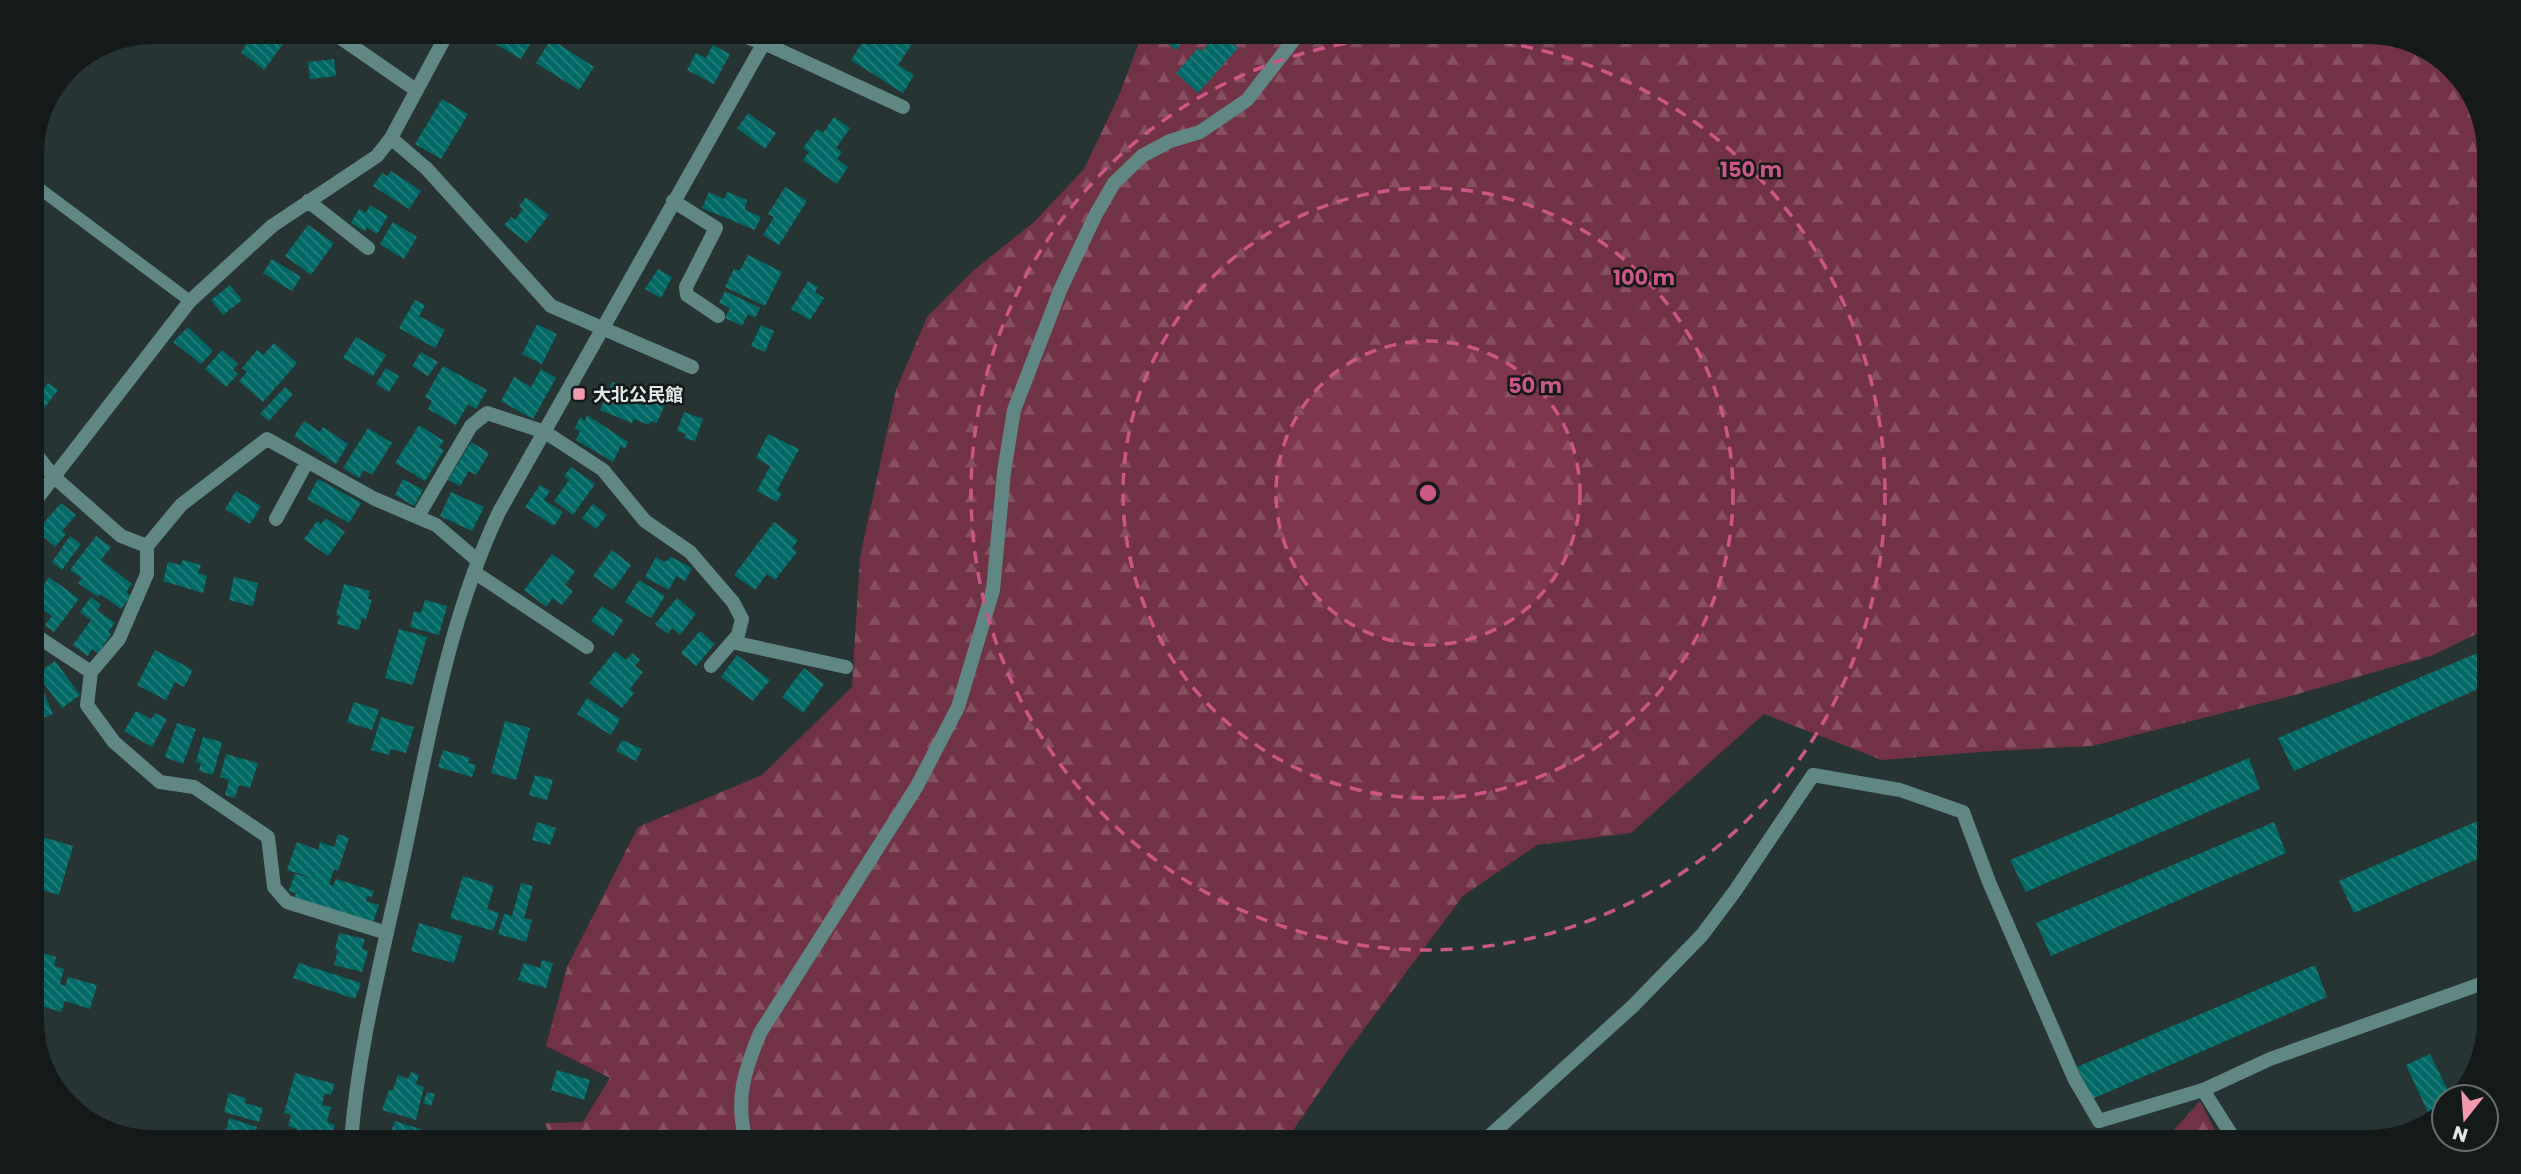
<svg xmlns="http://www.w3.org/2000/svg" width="2521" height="1174" viewBox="0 0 2521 1174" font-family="Poppins,'Noto Sans JP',sans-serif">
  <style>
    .forest { fill: url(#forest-firs) }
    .building { fill: url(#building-back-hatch) }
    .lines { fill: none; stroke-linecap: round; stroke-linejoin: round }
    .service { stroke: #5f8885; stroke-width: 12 }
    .minor { stroke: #5f8885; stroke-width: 14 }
    .tertiary { stroke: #5f8885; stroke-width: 14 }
    .ring { fill: none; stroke: #cc5786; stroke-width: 3.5; stroke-dasharray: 12 9 }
    .poi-dot { fill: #f19ab0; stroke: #141a19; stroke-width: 2.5 }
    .labels { text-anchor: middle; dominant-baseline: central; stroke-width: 5; stroke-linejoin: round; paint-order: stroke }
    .poi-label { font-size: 18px; font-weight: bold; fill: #e2eae9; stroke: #141a19; text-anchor: start }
    .centre { fill: #cc5786; stroke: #141a19; stroke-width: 3.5 }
    .ring-label { font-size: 21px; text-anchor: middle; font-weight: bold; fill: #cc5786; stroke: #141a19; stroke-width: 5; stroke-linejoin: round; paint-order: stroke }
  </style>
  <defs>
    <pattern id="forest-firs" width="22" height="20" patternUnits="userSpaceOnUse" patternTransform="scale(1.75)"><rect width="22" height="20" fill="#723245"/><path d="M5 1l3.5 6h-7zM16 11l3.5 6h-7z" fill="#865060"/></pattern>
    <pattern id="building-back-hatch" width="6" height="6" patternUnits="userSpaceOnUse" patternTransform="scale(1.75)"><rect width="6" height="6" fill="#006966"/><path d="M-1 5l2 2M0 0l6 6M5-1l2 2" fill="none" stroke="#257f7c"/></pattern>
  </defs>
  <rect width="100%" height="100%" fill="#263433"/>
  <path class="forest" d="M1143 32H2369L2415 41 2469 85 2489 145V628L2431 656 2287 697 2092 746 1993 751 1882 760 1764 714 1631 833 1537 845 1463 896 1344 1056 1285 1142H553L545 1123 583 1122 610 1078 546 1046 567 967 638 827 762 775 852 687 860 557 896 390 927 317 973 271 1034 222 1084 169 1120 93Z
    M2200 1101 2221 1142H2163Z"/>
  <path class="building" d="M488 32H537L521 59 485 38Z
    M869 32 874 35 877 32H892L912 44 898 65 914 75 903 93 851 60Z
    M1138 32H1161L1151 43Z
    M1170 32H1186L1189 34 1176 50 1163 40Z
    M253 35 267 45 273 37 283 44 264 70 241 52Z
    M1225 36 1238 48 1198 93 1176 73 1198 48 1202 51 1211 41 1217 45Z
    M551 39 594 67 579 90 536 63Z
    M713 45 730 54 714 84 687 70 696 53 706 58Z
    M334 59 336 76 310 79 308 62Z
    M442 99 468 114 441 159 415 144Z
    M748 113 776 133 765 149 737 128Z
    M834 117 850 128 836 148 842 152 837 159 848 167 837 184 803 160 809 152 803 148 817 129 823 133Z
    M391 171 421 191 409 209 373 186 382 173 387 176Z
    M785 187 807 201 779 245 763 235 774 217 768 214Z
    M709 192 724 199 727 192 747 200 745 210 761 217 755 230 702 208Z
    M526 197 549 215 527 243 504 225 511 217 515 220 523 209 519 206Z
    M370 205 388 216 377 234 367 227 365 231 351 223 359 209 366 213Z
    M393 222 417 237 404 259 380 244Z
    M308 225 334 243 311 275 285 256Z
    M748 255 782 272 765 306 725 287 734 269 740 270Z
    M272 259 301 277 292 291 263 273Z
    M658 269 672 277 661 298 645 289Z
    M808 281 818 287 815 292 824 298 810 320 791 309Z
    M230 285 242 300 223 315 211 300Z
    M725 291 760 308 755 318 748 314 742 326 725 318 730 308 719 303Z
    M415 300 425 305 419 316 445 330 435 348 399 328Z
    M537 324 557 334 542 364 522 354Z
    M761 325 774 331 765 352 751 346Z
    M188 327 213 351 201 364 173 342Z
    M356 337 386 355 373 376 343 358Z
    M274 343 297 363 263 402 239 381 247 372 242 368 257 350 263 355Z
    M222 350 238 364 233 370 238 374 226 387 205 369Z
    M421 352 438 362 428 376 412 366Z
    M32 366 44 376 32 392Z
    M443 366 487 390 476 409 468 404 456 425 428 409 432 401 425 397Z
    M386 368 399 376 389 392 376 384Z
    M541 369 556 378 533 419 501 401 514 377 531 387Z
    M612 382 665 404 657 423 651 421 649 425 634 419 632 423 600 410Z
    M48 383 58 390 32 424V404Z
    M285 387 293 394 269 421 260 414Z
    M684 412 703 419 695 441 684 438 686 434 677 431Z
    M587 415 628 442 625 449 621 446 613 462 576 440 580 431 575 428 580 417 585 421Z
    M304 421 320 432 323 427 348 444 336 464 294 436Z
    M419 425 444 441 439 447 444 450 425 481 395 463Z
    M368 428 392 443 372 475 364 470 359 478 343 468Z
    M768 434 799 449 777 490 782 493 777 502 757 491 770 466 756 458Z
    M471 442 489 453 476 475 469 471 460 486 448 480Z
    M571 467 595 484 573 515 554 501 569 480 564 476Z
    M318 479 361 503 349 523 307 499Z
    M403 479 423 490 414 506 395 495Z
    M540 485 550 491 544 500 563 512 554 526 525 507Z
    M236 491 261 506 250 524 225 509Z
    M451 492 484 507 472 531 440 516Z
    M61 503 76 515 62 531 66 534 55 547 37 531Z
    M593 504 607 515 596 529 582 518Z
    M326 518 345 532 328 556 304 539 317 521 321 524Z
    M774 522 798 540 792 548 797 552 775 580 767 574 755 590 734 575Z
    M70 536 81 544 62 570 52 562Z
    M96 536 111 547 101 560 132 584 126 592 131 596 121 609 100 594 98 597 78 583 82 578 70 570Z
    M612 550 631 565 613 590 593 576Z
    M552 554 575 571 565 585 573 591 562 605 553 598 546 607 524 590Z
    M656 557 665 562 671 557 692 568 685 581 676 576 669 590 645 577Z
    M183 560 201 565 198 573 207 576 203 593 163 581 168 562 181 565Z
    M49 577 79 599 54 632 45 625 52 616 32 602Z
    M234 577 258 583 253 606 229 600Z
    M639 580 665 596 651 618 625 602Z
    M344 584 370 591 368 599 372 600 366 619 362 618 359 630 337 624 340 616 336 615Z
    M91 597 101 605 97 610 115 623 108 632 111 634 98 653 92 649 88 656 73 645 91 620 80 612Z
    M677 598 696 614 680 635 672 628 668 634 655 624Z
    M425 600 447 606 439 635 410 627 414 611 421 613Z
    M602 606 623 620 613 636 591 621Z
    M399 629 427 637 413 685 385 678Z
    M700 631 715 644 696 666 681 653Z
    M2489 648V684L2294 771 2278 738Z
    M155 650 193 670 184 687 175 682 166 700 137 685Z
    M615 651 626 660 632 653 640 660 635 666 643 672 630 689 634 693 622 708 589 683Z
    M737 655 770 680 753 701 721 677Z
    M55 661 80 695 62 708 37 674Z
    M804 668 824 684 803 713 782 697Z
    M42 689 53 714 32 722V693Z
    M587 698 620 719 611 735 577 714Z
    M354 702 379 710 372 730 347 722Z
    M136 711 151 719 155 713 167 719 152 747 124 731Z
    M381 717 414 727 406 753 391 749 389 755 371 750Z
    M505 721 530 728 516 780 491 773Z
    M177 723 196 729 183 764 165 757Z
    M203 737 222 742 213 775 199 771 201 763 196 762Z
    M622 740 642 749 636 761 616 751Z
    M443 750 470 758 468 763 476 765 472 777 438 767Z
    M226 754 258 763 250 788 239 785 235 798 225 795 229 780 220 777Z
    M2249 758 2260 789 2026 892 2010 860Z
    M535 775 553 780 547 800 529 795Z
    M2489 816V854L2354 913 2339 881Z
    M537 822 556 828 550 845 532 840Z
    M2274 822 2286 853 2051 956 2036 923Z
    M338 834 349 838 338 871 334 869 329 884 333 886 336 879 374 891 372 897 367 896 366 901 379 905 373 922 294 897 296 893 289 891 295 874 315 879 287 870 297 842 318 850 320 842 334 847Z
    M39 836 73 846 59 895 32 887V859Z
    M463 876 494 886 487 909 499 913 493 931 450 918Z
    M521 883 533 886 524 918 532 920 526 942 498 934 504 914 512 916Z
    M419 923 462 936 454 963 411 951Z
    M339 933 365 939 362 949 368 951 362 972 334 965 338 950 335 949Z
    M39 952 56 957 54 966 64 969 60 984 65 986 68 977 97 985 90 1009 65 1001 61 1012 32 1003V975Z
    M542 960 553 963 546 988 518 980 524 963 540 968Z
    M299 963 361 983 355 999 293 978Z
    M2315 965 2327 997 2092 1099 2077 1067Z
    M32 1009 45 1013 40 1027 32 1024Z
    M2430 1054 2451 1097H2444V1112L2433 1123 2406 1065Z
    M2481 1064 2480 1068 2468 1083 2463 1073Z
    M557 1070 590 1080 584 1100 551 1090Z
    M411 1072 419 1075 416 1084 424 1087 416 1120 382 1110 389 1090H393L398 1075 408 1079Z
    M295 1073 335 1084 331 1095 325 1093 322 1105 331 1107 327 1122 335 1125 330 1142 296 1133 297 1129 288 1126 291 1115 284 1113Z
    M427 1092 435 1094 431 1106 423 1103Z
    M229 1093 246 1098 245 1103 263 1108 259 1122 224 1112Z
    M229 1118 257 1127 253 1140 226 1131Z
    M395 1121 426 1131 423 1142 388 1140Z
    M523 1130 532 1134 536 1142H515L517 1136 521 1135Z"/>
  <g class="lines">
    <path class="service" d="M32 183 190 301"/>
    <path class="minor" d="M332 32 416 90
      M731 32 764 43 903 107
      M391 138 427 169 551 306 692 367
      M308 201 368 248
      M673 201 716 228 686 287 687 295 718 316
      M32 449 53 476 121 536 147 546
      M32 505 190 301 272 226 377 156 391 138 448 32
      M418 516 471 426 487 413 545 432 603 470 645 521 690 552 733 602 742 619 738 635 711 666
      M276 519 307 462
      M474 572 587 647
      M32 633 91 672 119 639 147 574V546L181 505 267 439 375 499 436 525 477 560
      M732 642 846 667
      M91 672 87 705 114 742 160 782 194 787 268 837 274 887 287 902 387 933
      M746 1142C735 1099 744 1072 760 1033L917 786 958 707 993 590 1004 472 1014 410 1061 288 1096 214 1114 183 1142 156 1170 141 1200 132 1247 100 1300 32
      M1483 1142 1633 1006 1702 935 1735 891 1813 775 1900 790 1963 812 1989 882 2074 1078 2099 1121
      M2236 1142 2203 1090 2270 1059 2489 981"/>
    <path class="tertiary" d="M2099 1121 2203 1090
      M351 1142C358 1047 383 954 403 860 428 743 447 622 499 512L770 32"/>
  </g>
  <circle cx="1428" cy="493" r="152" fill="#cc5786" fill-opacity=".12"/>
  <g class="ring">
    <circle cx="1428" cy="493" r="152"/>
    <circle cx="1428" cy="493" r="305"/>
    <circle cx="1428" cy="493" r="457"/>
  </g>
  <rect class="poi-dot" x="572" y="387" width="14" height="14" rx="3.5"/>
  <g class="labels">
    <g class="poi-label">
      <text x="593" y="394">大北公民館</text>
    </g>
  </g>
  <path d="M0 0H2521V1174H0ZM153 44H2368A109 109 0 0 1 2477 153V1021A109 109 0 0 1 2368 1130H153A109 109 0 0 1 44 1021V153A109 109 0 0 1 153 44Z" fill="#141a19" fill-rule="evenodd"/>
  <circle cx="1428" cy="493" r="10" class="centre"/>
  <g class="ring-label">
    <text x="1751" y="177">150 m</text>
    <text x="1644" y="285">100 m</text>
    <text x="1535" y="393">50 m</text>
  </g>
  <g transform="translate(2465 1118) rotate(197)"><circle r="33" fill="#141a19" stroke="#666d6c" stroke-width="2"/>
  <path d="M0-5L12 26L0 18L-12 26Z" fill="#f19ab0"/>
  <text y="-10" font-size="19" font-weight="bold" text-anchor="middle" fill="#e2eae9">N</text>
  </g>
</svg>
